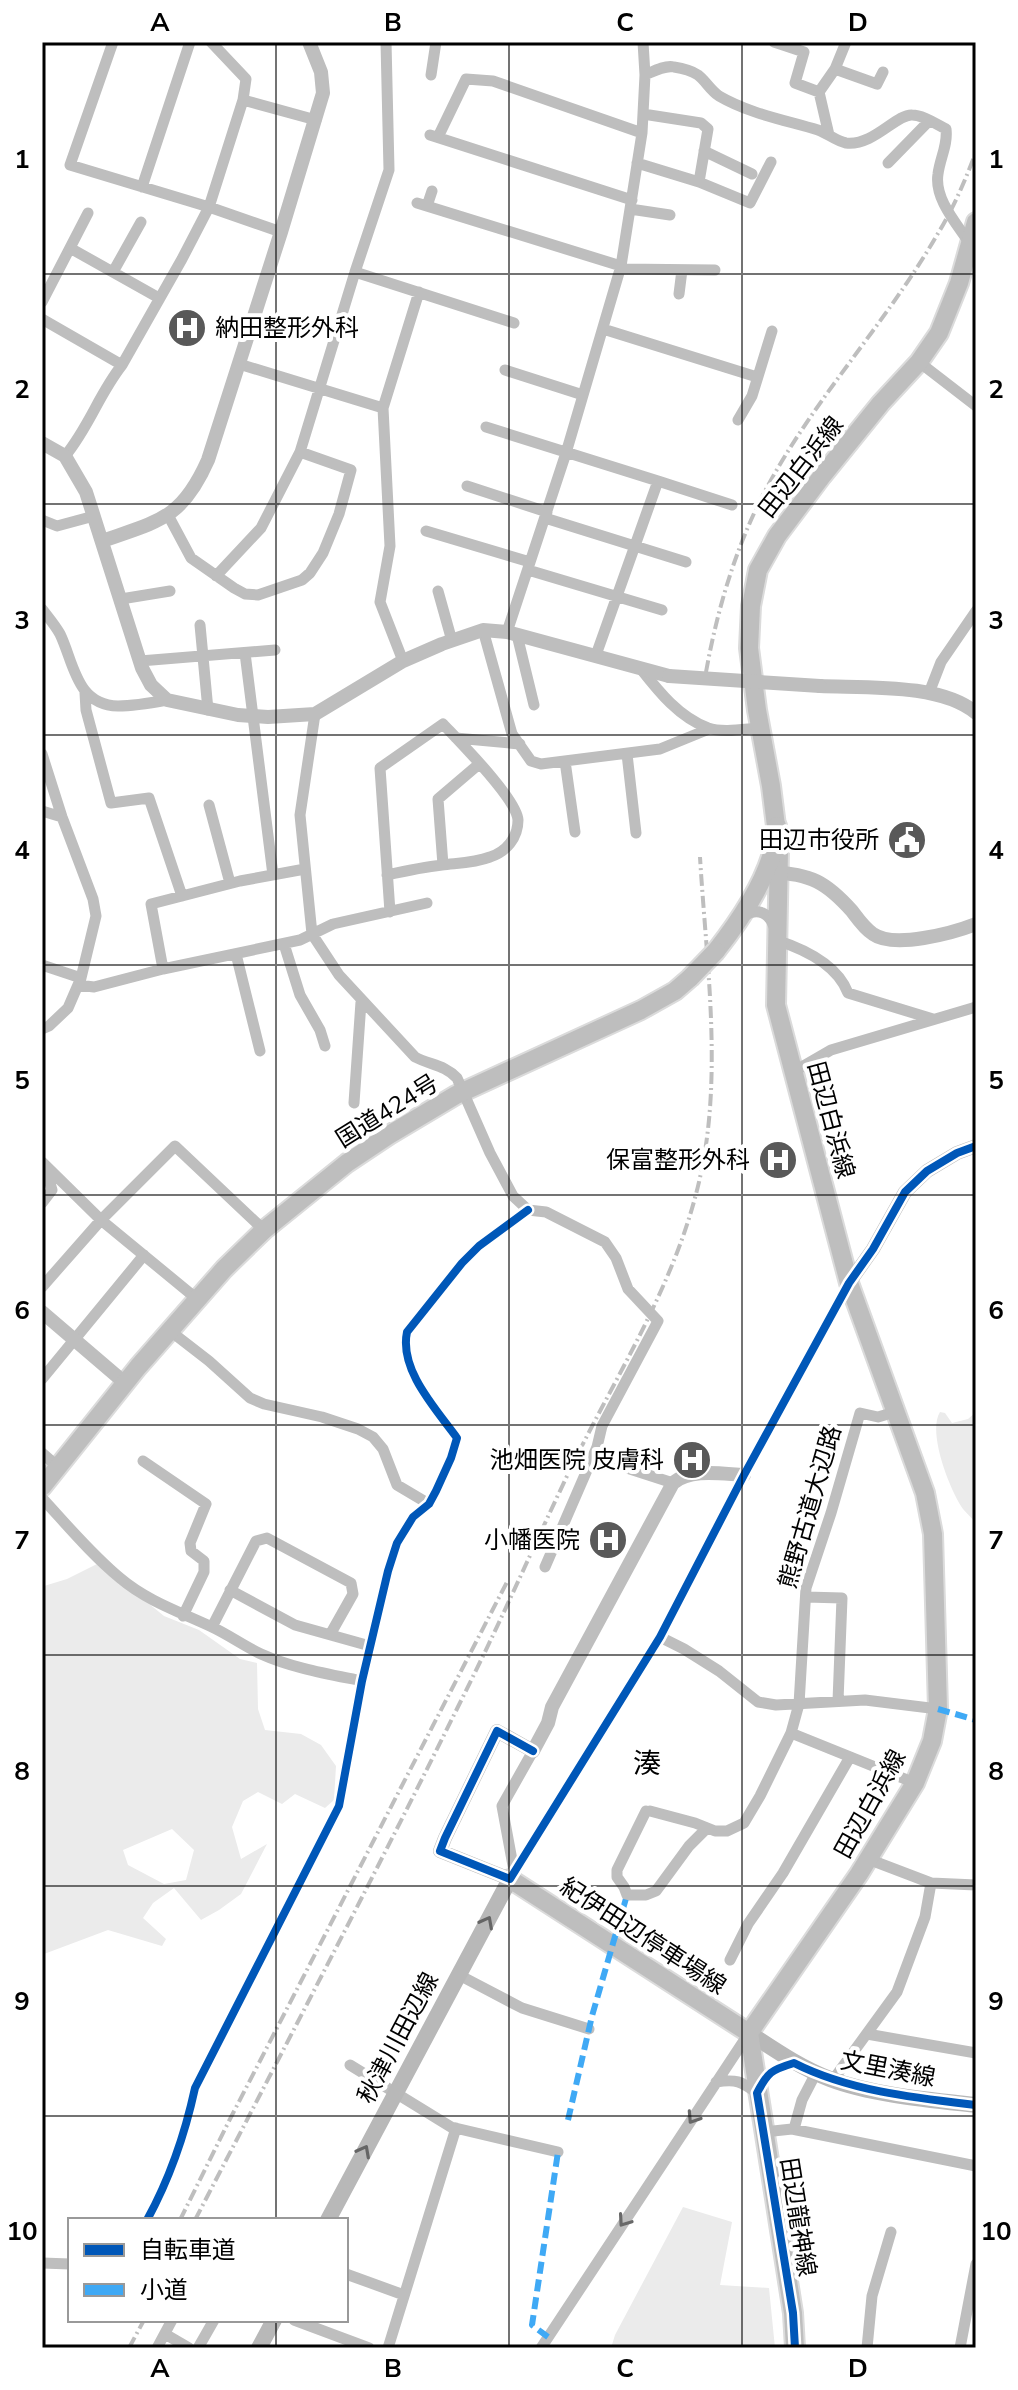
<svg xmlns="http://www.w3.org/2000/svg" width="1018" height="2390" viewBox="0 0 1018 2390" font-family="'Nunito Sans','Noto Sans JP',sans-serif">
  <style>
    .green { fill: #ebebeb; fill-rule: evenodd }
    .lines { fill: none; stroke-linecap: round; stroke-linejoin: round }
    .primary-casing { stroke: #dbdbdb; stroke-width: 22 }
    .trunk-casing { stroke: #dbdbdb; stroke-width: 22 }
    .minor { stroke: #bebebe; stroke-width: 11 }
    .tertiary { stroke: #bebebe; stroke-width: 14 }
    .secondary { stroke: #b8b8b8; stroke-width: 16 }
    .primary { stroke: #bebebe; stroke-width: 18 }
    .trunk { stroke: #bebebe; stroke-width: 18 }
    .rail { stroke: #bebebe; stroke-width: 4; stroke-dasharray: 12 4 2 4; stroke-linecap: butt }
    .trunk-bridge-casing { stroke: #dbdbdb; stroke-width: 22; stroke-linecap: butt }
    .tertiary-bridge { stroke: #bebebe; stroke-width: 14 }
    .trunk-bridge { stroke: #bebebe; stroke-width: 18 }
    .quiet { stroke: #3fa9f5; stroke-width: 6; stroke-dasharray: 12 6; stroke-linecap: butt }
    .cycleway-casing { stroke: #fff; stroke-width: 13 }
    .cycleway { stroke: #0057b8; stroke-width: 8 }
    .oneway { stroke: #656565 }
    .oneway2 { stroke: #686868 }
    .grid { fill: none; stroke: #000; stroke-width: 2; stroke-opacity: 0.55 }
    .labels { text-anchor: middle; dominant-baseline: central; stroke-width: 8; stroke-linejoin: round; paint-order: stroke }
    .poi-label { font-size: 24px; fill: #000; stroke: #fff; text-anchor: end }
    .street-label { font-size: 24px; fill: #000; stroke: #fff }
    .quarter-label { font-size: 28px; fill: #000; stroke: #fff }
    .neatline { fill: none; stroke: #000; stroke-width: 3 }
    .grid-label { font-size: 26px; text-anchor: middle; font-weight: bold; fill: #000 }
  </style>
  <rect width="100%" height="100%" fill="#fff"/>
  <path class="green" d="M940 1412 945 1413 952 1423 968 1419 976 1412V1523C972 1518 967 1514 963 1509 950 1491 927 1432 940 1412Z
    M99 1563 164 1616 199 1630 240 1659 257 1663 258 1709 265 1730 301 1734 321 1745 336 1766 334 1800 325 1808 295 1794 282 1804 258 1792 243 1801 232 1827 241 1859 267 1844 241 1894 219 1910 201 1920 174 1888 153 1903 143 1918 166 1939 162 1946 108 1930 44 1954 42 1960V1595L44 1586 67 1579ZM172 1829 194 1850 186 1880 164 1884 128 1865 123 1850Z
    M683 2207 732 2222 720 2285 769 2288 775 2348H611L615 2335Z"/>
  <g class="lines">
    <defs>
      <path id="primary" d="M510 1879 749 2033
        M749 2033 859 1874 915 1783 932 1741 938 1709 933 1534 925 1493 849 1283 776 1005 779 850 771 786 757 710 749 648 751 606 758 570 777 536 822 476 881 403 919 362 939 333 959 283 976 222
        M749 2033 793 2313 795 2348"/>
      <path id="trunk" d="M716 951C738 923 760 891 771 857 774 847 775 836 777 826
        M42 1487 138 1367 224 1269 264 1230 347 1163 389 1135 456 1095 641 1010 675 991 690 978"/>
    </defs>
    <use href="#primary" class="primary-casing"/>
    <use href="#trunk" class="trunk-casing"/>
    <path class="minor" d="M113 42 70 165 209 207 281 232
      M774 42 804 52 795 83 819 92
      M835 69 877 84 883 72
      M431 75 436 42
      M645 75C654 71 665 65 674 67 681 68 692 71 698 75 705 80 710 90 719 96 750 114 785 120 818 130 827 133 836 141 846 143 874 146 896 114 912 115 923 115 936 124 946 129 948 145 940 158 938 174 934 199 957 224 970 244
      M243 100 316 120
      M643 114 701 123 708 129 699 182
      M430 135 632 200
      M829 135 819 92 835 69 846 42
      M438 137 466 79 493 81 642 133
      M704 151 752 174
      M637 163 699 182 750 203 771 162
      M888 163 929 121
      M142 187 190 42
      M417 203 621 266
      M427 206 432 191
      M630 209 670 215
      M70 248 159 298
      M621 269 715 270
      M113 272 141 222
      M355 272 514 323
      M679 294 682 270
      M42 302 88 213
      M42 319 122 365
      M603 329 757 377
      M919 362 976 406
      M239 364 383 408 390 546 380 602 403 661
      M505 370 583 395
      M383 408 419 292
      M738 420 752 396 772 331
      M486 427 658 481 596 655
      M65 456C89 427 99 394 122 365L182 259 209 207 243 100 246 79 211 42
      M658 481 732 505
      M467 486 547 512
      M168 515 191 558 234 588 245 594 258 595 302 580 310 573 323 553 339 514 351 470 300 452
      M545 518 686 562
      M42 520 57 526 94 516
      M426 531 530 562
      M528 570 662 610
      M216 576 261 528 300 452 355 272 389 170 386 42
      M438 591 452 641
      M121 599 170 591
      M42 609C48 617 55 625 60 634 74 663 76 705 118 706 134 706 151 703 167 700
      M200 625 208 710
      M483 630 512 734 531 761 541 764 660 749 709 729
      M507 632 566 453 621 266 642 133 645 75 643 42
      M517 635 534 705
      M245 653 273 875
      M140 661 275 650
      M641 669C659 692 679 717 708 728 723 733 744 729 759 728
      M85 693 86 710 111 803 149 798 182 896
      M929 693 941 662 976 611
      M315 714 300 815 312 934 339 975 415 1057C430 1065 445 1065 457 1078L490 1153 513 1196 528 1210 546 1212 605 1242 616 1258 628 1289 658 1321 602 1426 597 1447 602 1460 673 1483
      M456 738 520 744
      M42 754 62 817 93 899 96 916 81 978 68 1008 49 1026 42 1029
      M627 754 636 833
      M565 761 575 832
      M209 805 230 883
      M42 811 62 817
      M443 865 438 799 479 764
      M387 875C405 871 424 867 442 865 458 863 474 863 490 857 506 852 518 838 518 820 517 799 459 741 443 724L380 768 390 912
      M744 916C758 907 769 913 774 927
      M776 940C804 949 837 964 848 993L933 1019
      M284 944 300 995 320 1030 325 1046
      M236 954 260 1051
      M42 965 81 978
      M163 969 151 904 240 881 305 869
      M78 985 94 987 163 969 300 940 333 924 427 903
      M793 1072 831 1050 976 1007
      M354 1103 361 1002
      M42 1162 101 1220 197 1299
      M42 1175 50 1183 52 1190 42 1203
      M42 1287 101 1220 175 1146 264 1230
      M169 1330 209 1361 250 1398 264 1404 322 1417 358 1429 373 1437 383 1449 397 1485 429 1504
      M42 1379 144 1255
      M42 1453 58 1467
      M143 1461 206 1504 190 1543 191 1551 204 1561V1572L183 1616
      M42 1498C67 1525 91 1554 120 1578 147 1601 180 1612 212 1627 229 1635 244 1646 261 1654 292 1668 328 1674 362 1681
      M545 1567 597 1447
      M230 1590 295 1625 370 1646
      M806 1597 842 1598 838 1701
      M212 1627 256 1541 267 1538 351 1583 353 1594 331 1633
      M660 1637 684 1649 719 1671 758 1702 776 1705 865 1700 938 1709
      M791 1733 915 1783
      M646 1811 617 1870V1877L624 1887 627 1895H646L656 1891 689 1846 707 1828
      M650 1811 695 1823 715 1831H727L744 1823 760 1796 791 1733 799 1704 806 1588 831 1513 860 1413 878 1417 895 1412
      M868 1859 931 1883 976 1885
      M514 1871 502 1806 533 1751
      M510 1879 660 1637 744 1475 849 1283
      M730 1960 748 1924 783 1873 850 1757
      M459 1975 522 2008 589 2029
      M867 2034 976 2053
      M350 2065 451 2127 558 2152
      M833 2080 897 1992 925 1917 931 1883
      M716 2082C736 2079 741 2081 757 2093 768 2072 771 2070 794 2063
      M794 2129 802 2100 816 2073
      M764 2132 792 2129 976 2166
      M147 2220C170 2178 185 2134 195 2088L339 1806 362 1681 388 1571 397 1543 413 1517 429 1504 436 1491 451 1458 457 1438C436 1409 399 1370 407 1332L462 1263 479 1246 528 1210
      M42 2263 70 2264
      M346 2274 404 2295
      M294 2320 369 2348
      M165 2334 189 2348
      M157 2348 172 2320
      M198 2348 214 2320
      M388 2348 456 2128
      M541 2348 749 2033
      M867 2348 872 2296 891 2232
      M960 2348 976 2264"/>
    <path class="tertiary" d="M42 443 65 456 86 492 142 668 151 685 167 700 238 715 268 717 315 714 403 661 442 644 483 630 507 632 669 676
      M102 541C159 521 182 519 208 460L281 232 323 93 321 72 309 42
      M820 686C864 688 941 683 976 713
      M771 872C811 874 826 882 852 911 858 919 864 928 873 934 894 949 953 933 976 924
      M849 1283 873 1249 905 1192 927 1171 957 1153 976 1146
      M42 1312 125 1383
      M510 1879 440 1851 445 1838 497 1731 533 1751 548 1723 552 1707 673 1483C691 1468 722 1474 744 1475"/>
    <path class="secondary" d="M749 2033C775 2050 801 2068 830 2079 872 2095 931 2100 976 2105
      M328 2220 510 1879
      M259 2348 274 2320"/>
    <use href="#primary" class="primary"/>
    <use href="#trunk" class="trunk"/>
    <path class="rail" d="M706 672C717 611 735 549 764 493 812 401 885 325 937 235 953 209 965 181 976 152
      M180 2220 229 2121 508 1580
      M195 2220C292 2033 390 1846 483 1656 512 1596 539 1535 568 1474 616 1374 680 1279 702 1168 722 1068 706 958 700 857
      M129 2348 144 2320"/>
    <defs>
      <path id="trunk-bridge" d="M690 978 716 951"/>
    </defs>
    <use href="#trunk-bridge" class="trunk-bridge-casing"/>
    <path class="tertiary-bridge" d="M669 676 820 686"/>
    <use href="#trunk-bridge" class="trunk-bridge"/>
    <path class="quiet" d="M938 1709 976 1720
      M568 2120 592 2016 627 1895
      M548 2337 532 2325 558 2152"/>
    <defs>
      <path id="cycleway" d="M533 1751 497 1731 445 1838 440 1851 510 1879 660 1637 744 1475 849 1283 873 1249 905 1192 927 1171 957 1153 976 1146
        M147 2220C170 2178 185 2134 195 2088L339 1806 362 1681 388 1571 397 1543 413 1517 429 1504 436 1491 451 1458 457 1438C436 1409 399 1370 407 1332L462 1263 479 1246 528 1210
        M795 2348 793 2313 757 2093C768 2072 771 2070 794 2063 849 2091 915 2098 976 2105"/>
    </defs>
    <use href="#cycleway" class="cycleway-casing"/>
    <use href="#cycleway" class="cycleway"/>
  </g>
  <defs><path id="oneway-chevron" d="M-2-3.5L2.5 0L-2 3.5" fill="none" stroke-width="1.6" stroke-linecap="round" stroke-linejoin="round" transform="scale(2)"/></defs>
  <g class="oneway">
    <use href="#oneway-chevron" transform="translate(487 1922) rotate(-62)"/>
    <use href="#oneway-chevron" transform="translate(364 2151) rotate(-62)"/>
  </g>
  <g class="oneway2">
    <use href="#oneway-chevron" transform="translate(693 2118) rotate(123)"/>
    <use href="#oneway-chevron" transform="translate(624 2221) rotate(125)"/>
  </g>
  <path class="grid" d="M276 42V2220M509 42V2348M742 42V2348M42 274H976M42 504H976M42 735H976M42 965H976M42 1195H976M42 1425H976M42 1655H976M42 1886H976M42 2116H976M276 2320V2348"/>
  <defs>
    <symbol id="hospital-disc" viewBox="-11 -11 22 22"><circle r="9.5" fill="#595959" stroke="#fff"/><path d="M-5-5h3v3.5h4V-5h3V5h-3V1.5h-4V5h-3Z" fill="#fff"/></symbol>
    <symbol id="civic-disc" viewBox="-11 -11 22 22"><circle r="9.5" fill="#595959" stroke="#fff"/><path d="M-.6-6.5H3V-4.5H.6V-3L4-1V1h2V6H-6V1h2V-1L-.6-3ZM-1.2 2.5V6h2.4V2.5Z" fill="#fff"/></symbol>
  </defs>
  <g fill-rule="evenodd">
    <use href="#hospital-disc" x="165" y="306" width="44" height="44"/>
    <use href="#civic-disc" x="885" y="818" width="44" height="44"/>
    <use href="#hospital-disc" x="756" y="1138" width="44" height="44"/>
    <use href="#hospital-disc" x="670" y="1438" width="44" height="44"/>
    <use href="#hospital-disc" x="586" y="1518" width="44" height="44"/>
  </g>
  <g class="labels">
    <g class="poi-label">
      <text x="215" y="328" text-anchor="start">納田整形外科</text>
      <text x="879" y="840">田辺市役所</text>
      <text x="750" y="1160">保富整形外科</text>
      <text x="664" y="1460">池畑医院 皮膚科</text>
      <text x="580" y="1540">小幡医院</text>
    </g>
    <g class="street-label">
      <text transform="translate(801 467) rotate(-52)">田辺白浜線</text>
      <text transform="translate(387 1111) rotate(-32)">国道424号</text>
      <text transform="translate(831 1120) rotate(75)">田辺白浜線</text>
      <text transform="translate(810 1507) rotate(-74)">熊野古道大辺路</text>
      <text transform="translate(870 1804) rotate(-61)">田辺白浜線</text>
      <text transform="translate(643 1936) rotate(33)">紀伊田辺停車場線</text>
      <text transform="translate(398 2038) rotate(-62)">秋津川田辺線</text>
      <text transform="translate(888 2069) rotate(11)">文里湊線</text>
      <text transform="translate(798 2217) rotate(81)">田辺龍神線</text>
    </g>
    <g class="quarter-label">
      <text x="647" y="1764">湊</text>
    </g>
  </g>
  <rect width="1018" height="2390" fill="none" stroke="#ffffff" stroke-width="88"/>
  <rect x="68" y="2218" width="280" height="104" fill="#ffffff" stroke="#999999" stroke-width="2"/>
  <rect x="84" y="2244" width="40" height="12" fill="#0057b8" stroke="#999999" stroke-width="2"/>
  <text x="140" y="2258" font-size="24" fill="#000000">自転車道</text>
  <rect x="84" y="2284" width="40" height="12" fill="#3fa9f5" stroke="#999999" stroke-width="2"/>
  <text x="140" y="2298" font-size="24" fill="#000000">小道</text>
  <rect x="44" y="44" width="930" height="2302" class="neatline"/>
  <g class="grid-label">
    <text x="160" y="31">A</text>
    <text x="393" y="31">B</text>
    <text x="625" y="31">C</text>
    <text x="858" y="31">D</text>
    <text x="22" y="168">1</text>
    <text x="996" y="168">1</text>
    <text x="22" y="398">2</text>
    <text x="996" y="398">2</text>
    <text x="22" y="629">3</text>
    <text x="996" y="629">3</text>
    <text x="22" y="859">4</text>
    <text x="996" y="859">4</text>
    <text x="22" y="1089">5</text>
    <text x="996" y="1089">5</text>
    <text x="22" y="1319">6</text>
    <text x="996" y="1319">6</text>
    <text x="22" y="1549">7</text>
    <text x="996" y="1549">7</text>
    <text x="22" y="1780">8</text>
    <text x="996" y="1780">8</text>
    <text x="22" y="2010">9</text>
    <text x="996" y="2010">9</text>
    <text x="22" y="2240">10</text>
    <text x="996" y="2240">10</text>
    <text x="160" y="2377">A</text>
    <text x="393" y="2377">B</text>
    <text x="625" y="2377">C</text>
    <text x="858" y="2377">D</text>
  </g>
</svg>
